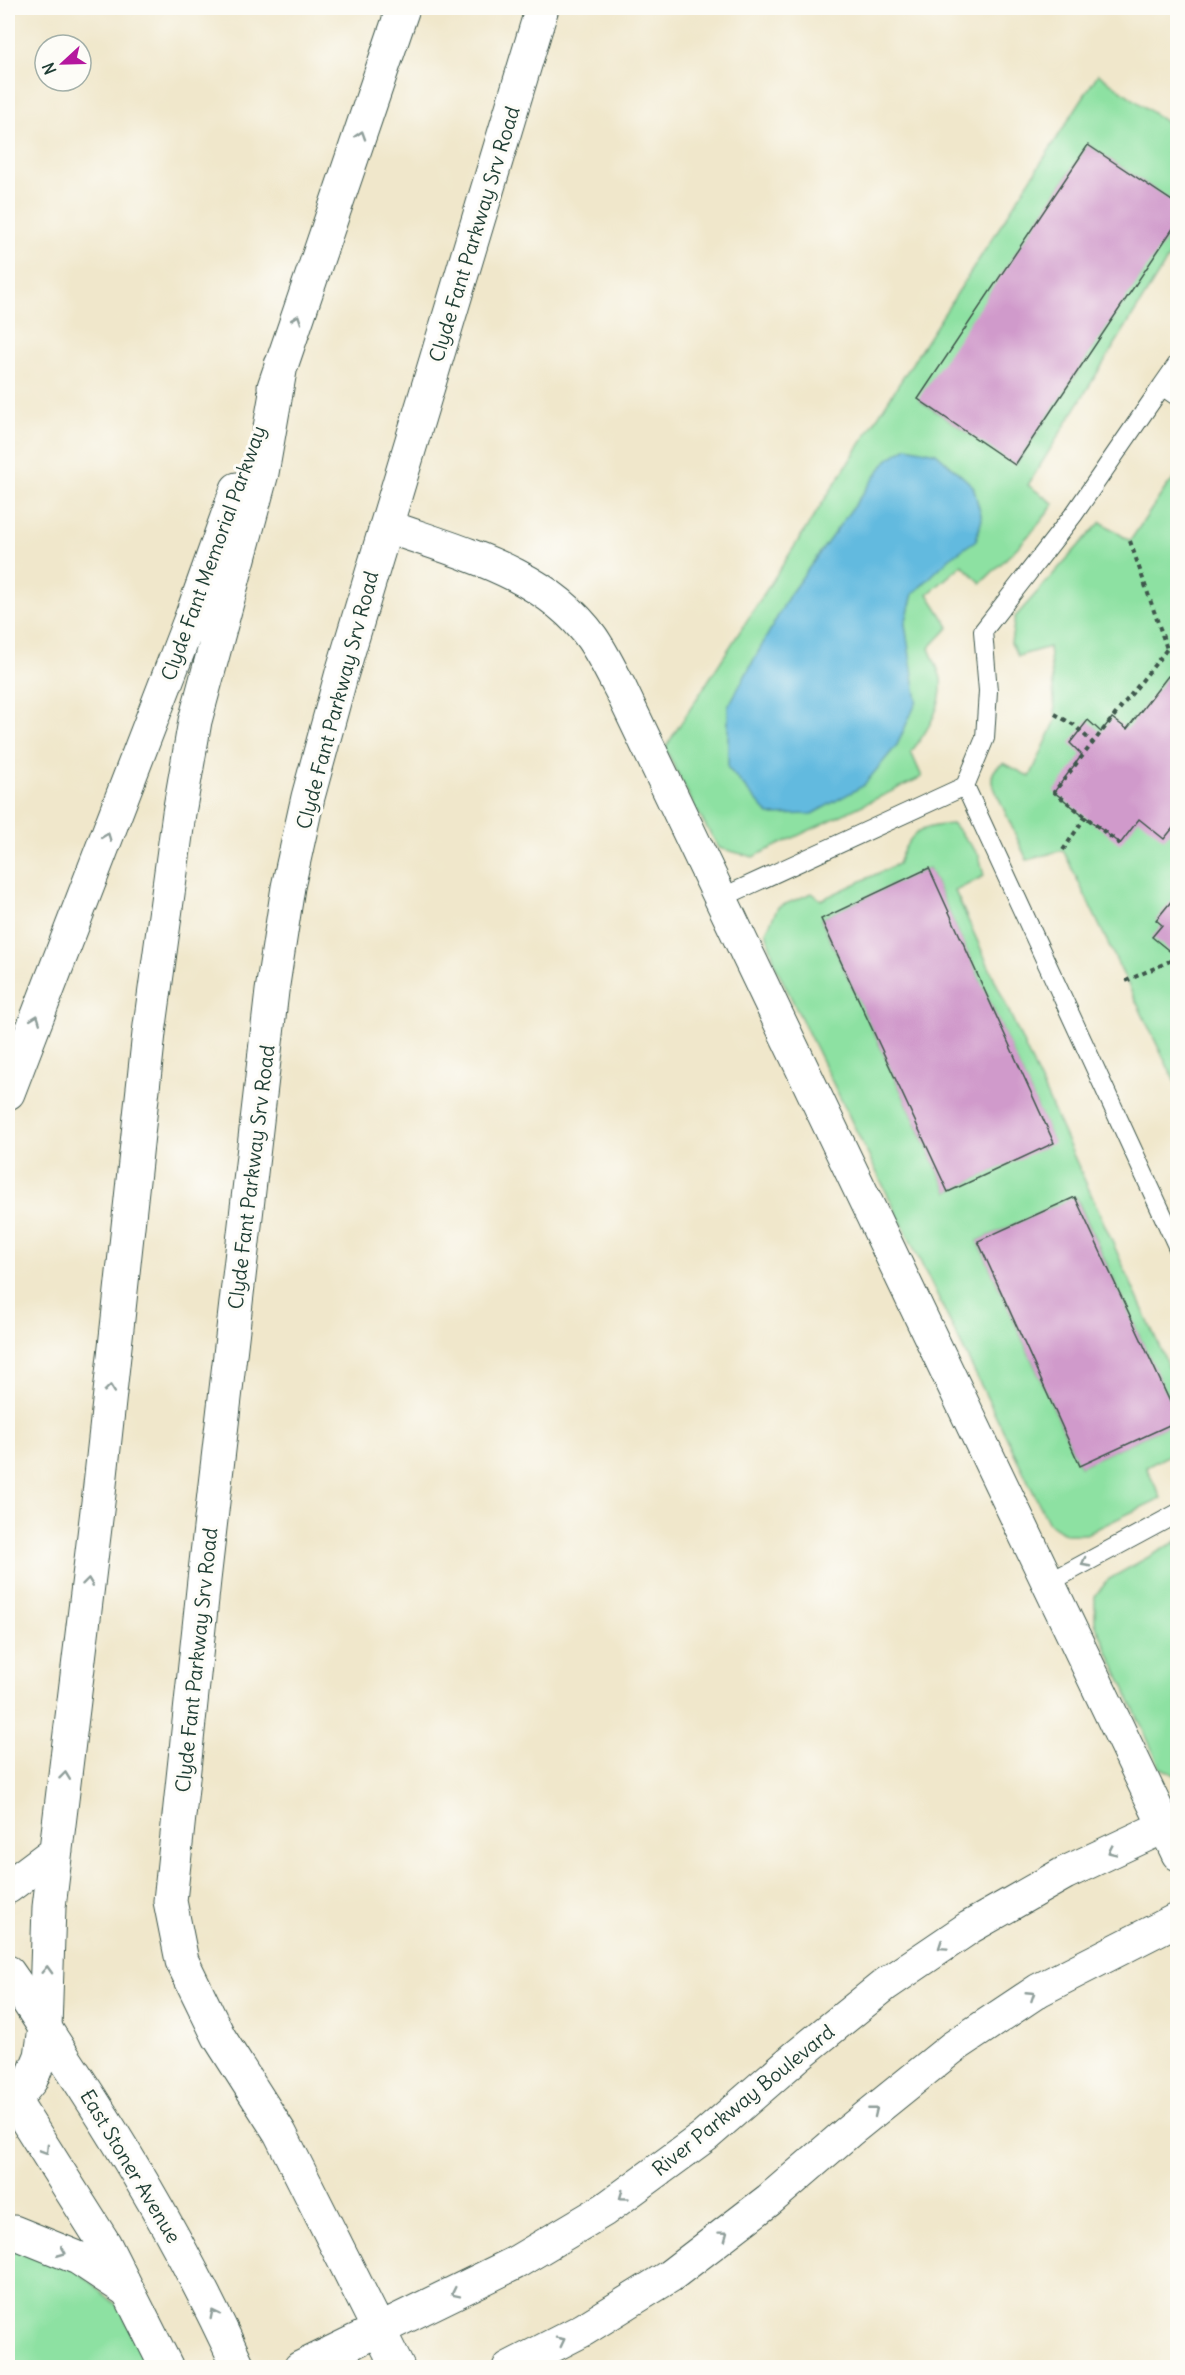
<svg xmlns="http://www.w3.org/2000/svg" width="1185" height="2375" viewBox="0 0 1185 2375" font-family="Delius,sans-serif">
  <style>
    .green { fill: #8de1a2; stroke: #568f6b; stroke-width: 1.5; fill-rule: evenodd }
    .water { fill: #62badf; stroke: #407c8a; stroke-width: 1.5 }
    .building { fill: #d09acb }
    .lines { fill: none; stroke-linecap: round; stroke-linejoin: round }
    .service-casing { stroke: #3e564b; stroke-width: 20 }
    .minor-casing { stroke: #3e564b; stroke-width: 35 }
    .tertiary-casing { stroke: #3e564b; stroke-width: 35 }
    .secondary-casing { stroke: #3e564b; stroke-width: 35 }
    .path { stroke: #3e564b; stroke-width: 4; stroke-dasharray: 4.5 4.5; stroke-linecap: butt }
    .service { stroke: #fff; stroke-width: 18 }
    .minor { stroke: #fff; stroke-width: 33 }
    .tertiary { stroke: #fff; stroke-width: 33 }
    .secondary { stroke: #fff; stroke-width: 33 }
    .oneway { stroke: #8f9e9a }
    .labels { text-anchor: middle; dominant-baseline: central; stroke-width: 6; stroke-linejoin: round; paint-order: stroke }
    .street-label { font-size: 20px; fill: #1f3d34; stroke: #fdfcf7 }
  </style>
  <rect width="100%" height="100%" fill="#fdfcf7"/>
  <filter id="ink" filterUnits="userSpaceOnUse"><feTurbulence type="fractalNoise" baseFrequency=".0167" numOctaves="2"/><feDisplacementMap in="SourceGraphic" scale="12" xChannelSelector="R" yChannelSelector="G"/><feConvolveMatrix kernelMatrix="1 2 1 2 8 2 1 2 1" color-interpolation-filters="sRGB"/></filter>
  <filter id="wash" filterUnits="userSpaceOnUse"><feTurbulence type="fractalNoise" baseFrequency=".008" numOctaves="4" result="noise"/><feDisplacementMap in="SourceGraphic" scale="24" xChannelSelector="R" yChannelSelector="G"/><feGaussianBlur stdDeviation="1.35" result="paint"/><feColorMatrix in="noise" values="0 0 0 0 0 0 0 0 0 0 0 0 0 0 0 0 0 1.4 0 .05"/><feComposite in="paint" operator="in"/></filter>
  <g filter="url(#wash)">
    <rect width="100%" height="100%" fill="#f0e7cb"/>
    <path class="green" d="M1098 74 1177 130V205L1088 145 919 400 1016 464 1177 221V244L1028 485 1054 504C1033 534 1007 558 981 583L962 565 928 594 949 627 929 648C932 657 939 669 941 679 944 706 927 732 911 752L922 777 753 857 719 848 694 806 665 748Z
      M1177 477V1086L1063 850 1027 860 992 783C991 772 995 768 1004 763L1030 777 1056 720 1049 647 1018 656 1011 643 1015 617 1081 543 1101 522 1130 541 1167 486Z
      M953 824 979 855 984 876 955 891 1177 1386V1419L1076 1197 978 1241 1080 1466 1177 1421V1451L1146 1467 1161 1498 1086 1534H1066L1048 1522 776 967 766 932 778 907 812 893 821 900 898 864C909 832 920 826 953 824ZM929 868 1053 1142 948 1192 821 919Z
      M1177 1541V1777L1160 1767 1095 1623V1596L1109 1579Z
      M8 2244 74 2268 120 2308 149 2368H8Z"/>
    <path class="water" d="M907 447 936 453 973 486 982 519 976 540 950 558 913 594 905 624 917 701 897 745 863 786 812 814 769 815 728 768V707L790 594 887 460Z"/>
    <g id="blocks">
      <path class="building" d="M1088 145 1178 205V221L1015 465 918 399Z
        M1168 676 1178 684V767L1175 770 1178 772V822L1164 839 1139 819 1120 844 1054 792 1082 755 1070 743 1088 720 1101 732 1112 718 1127 729Z
        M929 868 1054 1143 948 1192 821 919Z
        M1178 893V958L1152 937 1162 925 1156 920Z
        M1075 1197 1178 1419V1421L1080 1466 978 1241Z"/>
    </g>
  </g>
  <g filter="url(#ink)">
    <use href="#blocks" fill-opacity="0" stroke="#3e564b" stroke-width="1.5"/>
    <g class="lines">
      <defs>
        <path id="service" d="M1162 386 1178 363
          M965 786 1178 1248
          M721 898 965 786 985 738 988 691 983 631 1074 514 1162 386 1178 397
          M1048 1583 1178 1513"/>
        <path id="minor" d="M386 526C458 552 545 572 592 638 603 654 612 673 621 690L1178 1854
          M300 2368 515 2263 604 2210 705 2136 797 2056 886 1984 970 1927 1065 1873 1178 1820
          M398 2368 280 2133 219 2037 182 1961 170 1901 204 1580 272 991 288 887 308 797 341 676 542 8
          M509 2368 583 2330 670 2276 769 2200 848 2132 952 2048 1039 1990 1178 1919"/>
        <path id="tertiary" d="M8 1972C28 2000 46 2030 65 2059 131 2158 190 2260 239 2368
          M8 2091 104 2243 167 2368"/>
        <path id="secondary" d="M274 387 403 8
          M8 1093 192 615 237 489
          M8 1887 56 1851
          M8 2108 31 2080 41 2056 45 2028 49 1907 99 1494 149 1033 179 813 195 721 262 473 281 365
          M8 2232H14L78 2258 128 2291"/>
      </defs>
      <use href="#service" class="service-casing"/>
      <use href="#minor" class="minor-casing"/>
      <use href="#tertiary" class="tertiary-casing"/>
      <use href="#secondary" class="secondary-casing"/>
      <path class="path" d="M1130 541 1167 649 1178 657
        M1055 714 1074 725 1093 743
        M1120 844 1054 792 1167 649
        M1063 850 1086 816
        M1126 981 1170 961 1178 968"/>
      <use href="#service" class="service"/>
      <use href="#minor" class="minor"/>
      <use href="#tertiary" class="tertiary"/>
      <use href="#secondary" class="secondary"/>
    </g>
    <defs><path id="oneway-chevron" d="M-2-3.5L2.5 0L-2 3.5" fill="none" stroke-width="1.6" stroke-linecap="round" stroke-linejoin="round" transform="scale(1.5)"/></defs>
    <g class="oneway">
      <use href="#oneway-chevron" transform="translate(361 135) rotate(-72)"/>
      <use href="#oneway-chevron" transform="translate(297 319) rotate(-71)"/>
      <use href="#oneway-chevron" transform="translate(107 837) rotate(-69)"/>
      <use href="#oneway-chevron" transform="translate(36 1019) rotate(-69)"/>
      <use href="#oneway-chevron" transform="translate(110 1389) rotate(-84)"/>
      <use href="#oneway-chevron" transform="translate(1085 1563) rotate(152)"/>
      <use href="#oneway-chevron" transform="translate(88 1582) rotate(-83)"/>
      <use href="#oneway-chevron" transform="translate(65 1776) rotate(-83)"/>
      <use href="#oneway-chevron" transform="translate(1112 1851) rotate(155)"/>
      <use href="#oneway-chevron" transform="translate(942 1946) rotate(146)"/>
      <use href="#oneway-chevron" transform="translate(47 1970) rotate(-88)"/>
      <use href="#oneway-chevron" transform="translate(1031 1995) rotate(-33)"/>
      <use href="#oneway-chevron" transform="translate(874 2111) rotate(-39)"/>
      <use href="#oneway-chevron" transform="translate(45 2150) rotate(58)"/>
      <use href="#oneway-chevron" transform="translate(623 2196) rotate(144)"/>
      <use href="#oneway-chevron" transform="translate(724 2235) rotate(-37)"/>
      <use href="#oneway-chevron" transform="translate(62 2252) rotate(22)"/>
      <use href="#oneway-chevron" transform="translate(455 2293) rotate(154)"/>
      <use href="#oneway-chevron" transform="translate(214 2314) rotate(-117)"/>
      <use href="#oneway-chevron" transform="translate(561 2341) rotate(-27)"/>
    </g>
  </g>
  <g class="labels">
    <g class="street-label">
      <text transform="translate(474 234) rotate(-73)">Clyde Fant Parkway Srv Road</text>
      <text transform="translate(213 553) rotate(-70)">Clyde Fant Memorial Parkway</text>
      <text transform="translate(337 700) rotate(-75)">Clyde Fant Parkway Srv Road</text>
      <text transform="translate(251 1177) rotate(-83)">Clyde Fant Parkway Srv Road</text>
      <text transform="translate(196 1660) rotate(-84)">Clyde Fant Parkway Srv Road</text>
      <text transform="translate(743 2100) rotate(-39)">River Parkway Boulevard</text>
      <text transform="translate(131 2166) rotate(59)">East Stoner Avenue</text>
    </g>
  </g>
  <rect width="1185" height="2375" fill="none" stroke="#fdfcf7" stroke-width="30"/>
  <g transform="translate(63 63) rotate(248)"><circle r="28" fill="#fdfcf7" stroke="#a4b0a9" stroke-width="1.5"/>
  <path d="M0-4.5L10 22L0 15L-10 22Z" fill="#b5179e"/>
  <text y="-9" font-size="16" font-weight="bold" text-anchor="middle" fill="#1f3d34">N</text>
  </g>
</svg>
